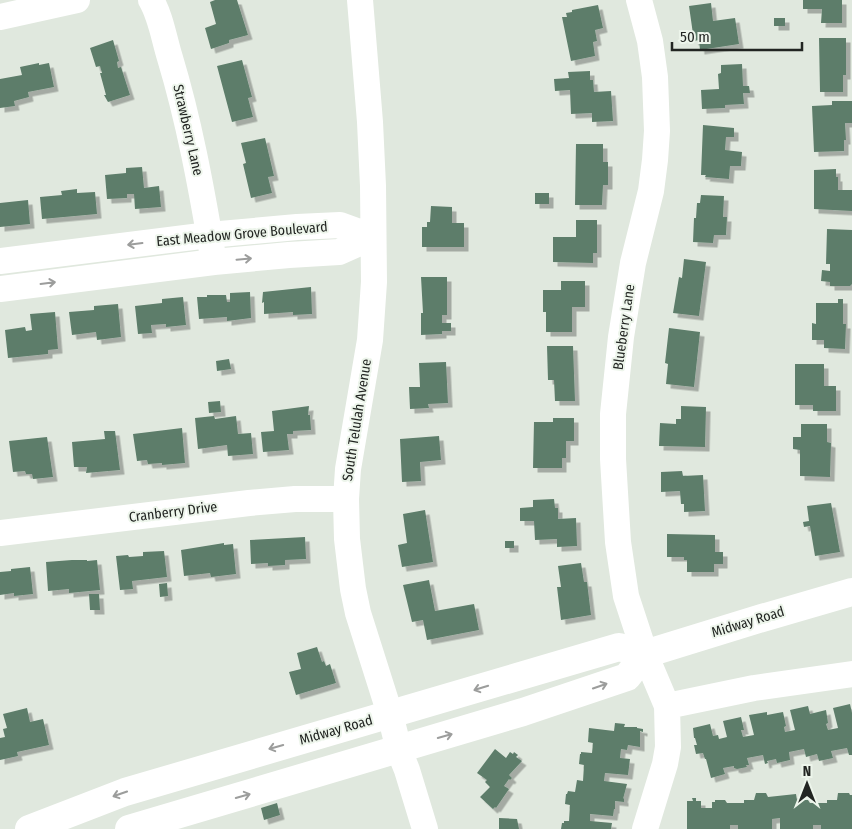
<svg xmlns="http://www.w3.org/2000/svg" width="852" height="829" viewBox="0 0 852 829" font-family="'Fira Sans Condensed',sans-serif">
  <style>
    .building { fill: #5d7d6a; filter: url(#shadow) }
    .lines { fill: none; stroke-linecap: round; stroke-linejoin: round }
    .minor { stroke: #fff; stroke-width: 26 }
    .major { stroke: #fff; stroke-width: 28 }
    .oneway { stroke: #9c9d9c }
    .labels { text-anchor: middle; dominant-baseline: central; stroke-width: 4; stroke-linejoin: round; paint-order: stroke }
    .street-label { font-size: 14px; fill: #222522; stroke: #edf5eb }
  </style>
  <defs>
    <filter id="shadow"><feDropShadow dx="4.5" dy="4.5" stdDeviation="0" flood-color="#0004"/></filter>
  </defs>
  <rect width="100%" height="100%" fill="#e0e8de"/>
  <path class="building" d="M215 0H237L248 35 229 40V43L211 49 205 28 216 24 210 2Z
    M803 0H842V23H821L822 9H803Z
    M711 3 713 21 735 18 739 44 700 50 699 40 694 41 689 6Z
    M598 5 603 28 595 30 597 41 593 42 595 56 571 61 562 17H567L566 13 572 12V10Z
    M774 18H785V26H774Z
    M819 38H846V75H843V92H820Z
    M113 40 119 61 117 62 118 68 121 67 130 95 108 102 104 95H106L100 73H102L100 66 96 67 90 48Z
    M242 60 252 97 248 98 253 117 232 122 217 66Z
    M39 63V65L49 63 54 87 28 92 29 97 14 101 15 106 0 108V79L22 75 20 67Z
    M742 64 743 86H749L750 93H743L744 104 725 105V108L702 109 701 90 719 89 718 74 721 73V65Z
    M590 71V80H593L594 92 611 91 613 121 592 122V113L571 114 570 90 555 91 554 79 569 78 568 72Z
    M832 101H852V123H845L846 140H844V151L814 152 812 106 832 105Z
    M703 125 734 128V137H726L725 150 742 152 741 166H730L729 179 705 177 706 175H701Z
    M265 138 274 176 268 177 272 193 251 198 243 164 246 163 241 143Z
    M576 144H603V162H608V185H603L602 205H575Z
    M142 167 144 188 159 186 161 207 135 209 134 194H127V198L107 199 105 175 126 173V168Z
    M836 169V177H838V190H852V211L814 209V170Z
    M77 189V193L95 192 97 214 42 219 40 197 62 195 61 191Z
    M535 193H549V204H535Z
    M701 195 724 196 723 217H727L726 235H714L713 243 693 242 694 218H696L697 203H700Z
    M28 200 30 224 0 227V203Z
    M431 206 452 207V223H464V247H422V227H427V222H430Z
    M576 220H597V253H593V263L553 262V237H576Z
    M827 229 852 230V284L850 286H830V282L821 281 822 270 830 271V264H826Z
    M684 259 706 262 699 316 673 313 679 277 682 278Z
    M421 277H447V315H442V323H451V331H442V334L421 335V313H423Z
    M561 281H585V307H572V332H546V312H543V290H561Z
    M311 287 312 314 293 315V312L264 314V302L262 303 263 292Z
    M250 292 251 318 227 321V317L199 319 197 297H207V295H226L227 302H230V293Z
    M183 297 186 325 166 327V324L151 325 152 333 138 334 135 306 162 303V299Z
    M838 299H843V324H846L845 349 824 348V340H812V323L816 324V303H838Z
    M118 304 121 337 97 340 96 332 72 335 69 312 94 310V306Z
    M55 312 58 349 48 350V354L8 358 5 330 25 327 26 331 32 330 30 314Z
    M669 328 700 332 694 387 666 384 668 364 665 363Z
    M547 346H573L575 401H555L554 380H548Z
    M229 359 231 369 217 371 216 361Z
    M446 362 448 403 428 404 429 408 410 409 409 387H420L419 363Z
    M795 364H824V386H836V411H813V405H795Z
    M220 401 221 412 209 413 208 402Z
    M309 406 308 415H310L311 430 293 431V434H287L289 450 263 452 261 432 274 431 272 411Z
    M681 406 706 407 705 447 659 446 660 423 676 424V419H681Z
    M214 416 215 419 236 416 238 434 251 433 253 454 228 456 227 445 198 449 195 418Z
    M553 418H574V441H566V458H562V468H533L534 422H553Z
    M801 424H827V442L831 443 830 477 800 476V450L793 449V437H801Z
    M182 428 185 463 162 465V463L148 464 147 460 137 461 133 434Z
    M104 431H115L120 470 86 473 87 467H74L72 442 105 439Z
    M439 436 441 460 420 462 421 481 402 482 400 439Z
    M47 437 53 477 33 479 32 474H26L25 471 13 472 9 441Z
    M682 471 683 476 703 475 705 511 684 512V504H681L680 491 661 492V472Z
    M554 499 555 508H558V519L576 518 577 546 557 547V539L535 540 534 521H520V508L533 507V500Z
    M831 503 840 552 815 556 810 526 804 527 803 522 809 521 807 506Z
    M425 510 433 562 402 567 398 545 407 543 403 514Z
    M667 534 715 535V552H723V564H714V572H687V560H684V557H667Z
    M305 537 306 559 285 560V565L268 566V563L251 564 250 540Z
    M505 541H514V548H505Z
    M224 543V545L233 544 236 574 211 577 210 573 184 576 181 550Z
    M164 551 167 577 132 581 133 589 120 590 116 556 128 555 129 557 143 556V552Z
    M72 560H87V561L97 560 100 590 69 593V589L48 591 46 562Z
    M581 563 584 582H587L591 615 561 620 557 587H561L558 566Z
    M30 567 33 594 14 596V593L0 595V572L11 571V569Z
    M429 580 435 611 474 604 479 630 427 640 423 620 412 622 403 585Z
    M167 583 168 596 160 597 159 584Z
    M89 594H99L100 610H90Z
    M317 647 322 662 324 661 326 666 330 664 336 683 296 695 289 672 301 669 297 653Z
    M850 704 852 713V755H849L847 748 831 751 833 758 819 761 817 754 806 757 804 749 789 752 790 760 777 763 776 759 767 761 768 763 765 764 763 755 747 758 749 765H746L747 767 737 769 734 768V766L723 768 725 774 711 778 706 759H705L703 753 696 754 694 745H697L695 738H694L693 728 710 724 713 736 718 735 719 739 727 737 723 721 741 717 744 730H741L743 737 754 735 749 715 767 712V715L783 712 786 726 784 727 785 732 795 730 790 710 808 706 810 714 826 710 828 723 826 724 828 730 838 728 833 708Z
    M27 708 30 722 43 719 49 745 17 752 18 756 0 760V738L5 737 3 729 7 728 3 714Z
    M615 723 625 724 624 727H637V728L643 729V732L640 731V747L628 745 627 750 621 749 620 758 630 759 628 775 605 773 604 781 627 784 623 799 624 798V802L615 801V809H614L613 816 590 814V821L612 823 611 829H561L562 823H564V821H569L570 805 565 804 566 794H567L568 791 575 792 577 780 583 781 584 765 579 764 580 754H581V752L592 753 593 743 588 742 589 728 614 731Z
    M495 749 506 758 510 752 513 754 514 752 518 755 516 757 522 761 509 775 512 778 510 780 509 779 504 786 509 789 496 808 495 807 493 809 480 797 490 787 485 782 487 780 477 773Z
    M756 793H766L768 797 796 794 797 800H808L810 803H827V800H837L838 793H849L850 795H852V829H821V825H813V829H780V818L772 819V829H738V825H730V829H687V801H693L692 798H696V801H701V808H712V802H715V800H725L727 803H744V800H754Z
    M277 803 280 815 264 820 261 808Z
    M499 818 517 819 519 829H499Z"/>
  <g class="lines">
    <path class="minor" d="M151 0C161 17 164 39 170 58 189 121 201 186 212 251
      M360 0 370 122 373 186 374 282 370 340 348 469 346 499 347 539 353 589 358 613 390 714 399 750 407 770 425 829
      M639 0 650 41 655 77 657 131 655 160 651 191 633 263 621 337 613 414V459L618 542 626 596 645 654 667 706 668 747 665 764 645 829
      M0 17 77 0
      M0 261 209 235 297 227 340 225 373 237
      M0 289 214 262 289 255 339 252 373 237
      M0 533 249 503 295 499H346
      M667 706 754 688 852 674"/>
    <path class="major" d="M29 829 125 792 619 647 645 654 762 618 852 592
      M129 829 523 712 627 677 645 654"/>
  </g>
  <defs><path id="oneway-shaft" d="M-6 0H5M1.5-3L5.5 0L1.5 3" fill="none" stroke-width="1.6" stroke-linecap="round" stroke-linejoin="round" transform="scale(1.25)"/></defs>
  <g class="oneway">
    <use href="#oneway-shaft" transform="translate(135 244) rotate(173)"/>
    <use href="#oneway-shaft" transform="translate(244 259) rotate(-5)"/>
    <use href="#oneway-shaft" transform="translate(48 283) rotate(-7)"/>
    <use href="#oneway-shaft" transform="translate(600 686) rotate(-19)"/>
    <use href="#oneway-shaft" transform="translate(481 688) rotate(163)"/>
    <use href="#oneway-shaft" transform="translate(445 736) rotate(-16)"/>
    <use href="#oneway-shaft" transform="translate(276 747) rotate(164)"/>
    <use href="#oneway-shaft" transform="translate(120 794) rotate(161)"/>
    <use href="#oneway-shaft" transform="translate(243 796) rotate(-16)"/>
  </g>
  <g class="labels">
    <g class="street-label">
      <text transform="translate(188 130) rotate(77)">Strawberry Lane</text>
      <text transform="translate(242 234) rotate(-5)">East Meadow Grove Boulevard</text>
      <text transform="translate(624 327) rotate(-82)">Blueberry Lane</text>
      <text transform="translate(357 420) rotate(-81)">South Telulah Avenue</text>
      <text transform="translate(173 512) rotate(-7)">Cranberry Drive</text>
      <text transform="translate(748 622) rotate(-17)">Midway Road</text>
      <text transform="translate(336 730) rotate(-16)">Midway Road</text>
    </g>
  </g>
  <g transform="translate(807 784)" stroke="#edf5eb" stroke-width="4" paint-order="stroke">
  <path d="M0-4L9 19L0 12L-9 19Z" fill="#222522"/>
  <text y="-8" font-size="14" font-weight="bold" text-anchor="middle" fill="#222522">N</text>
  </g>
  <path d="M672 42v8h130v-8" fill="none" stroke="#222522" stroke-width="2.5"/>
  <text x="680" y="42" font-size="15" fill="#222522" stroke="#edf5eb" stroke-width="4" paint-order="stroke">50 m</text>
</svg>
